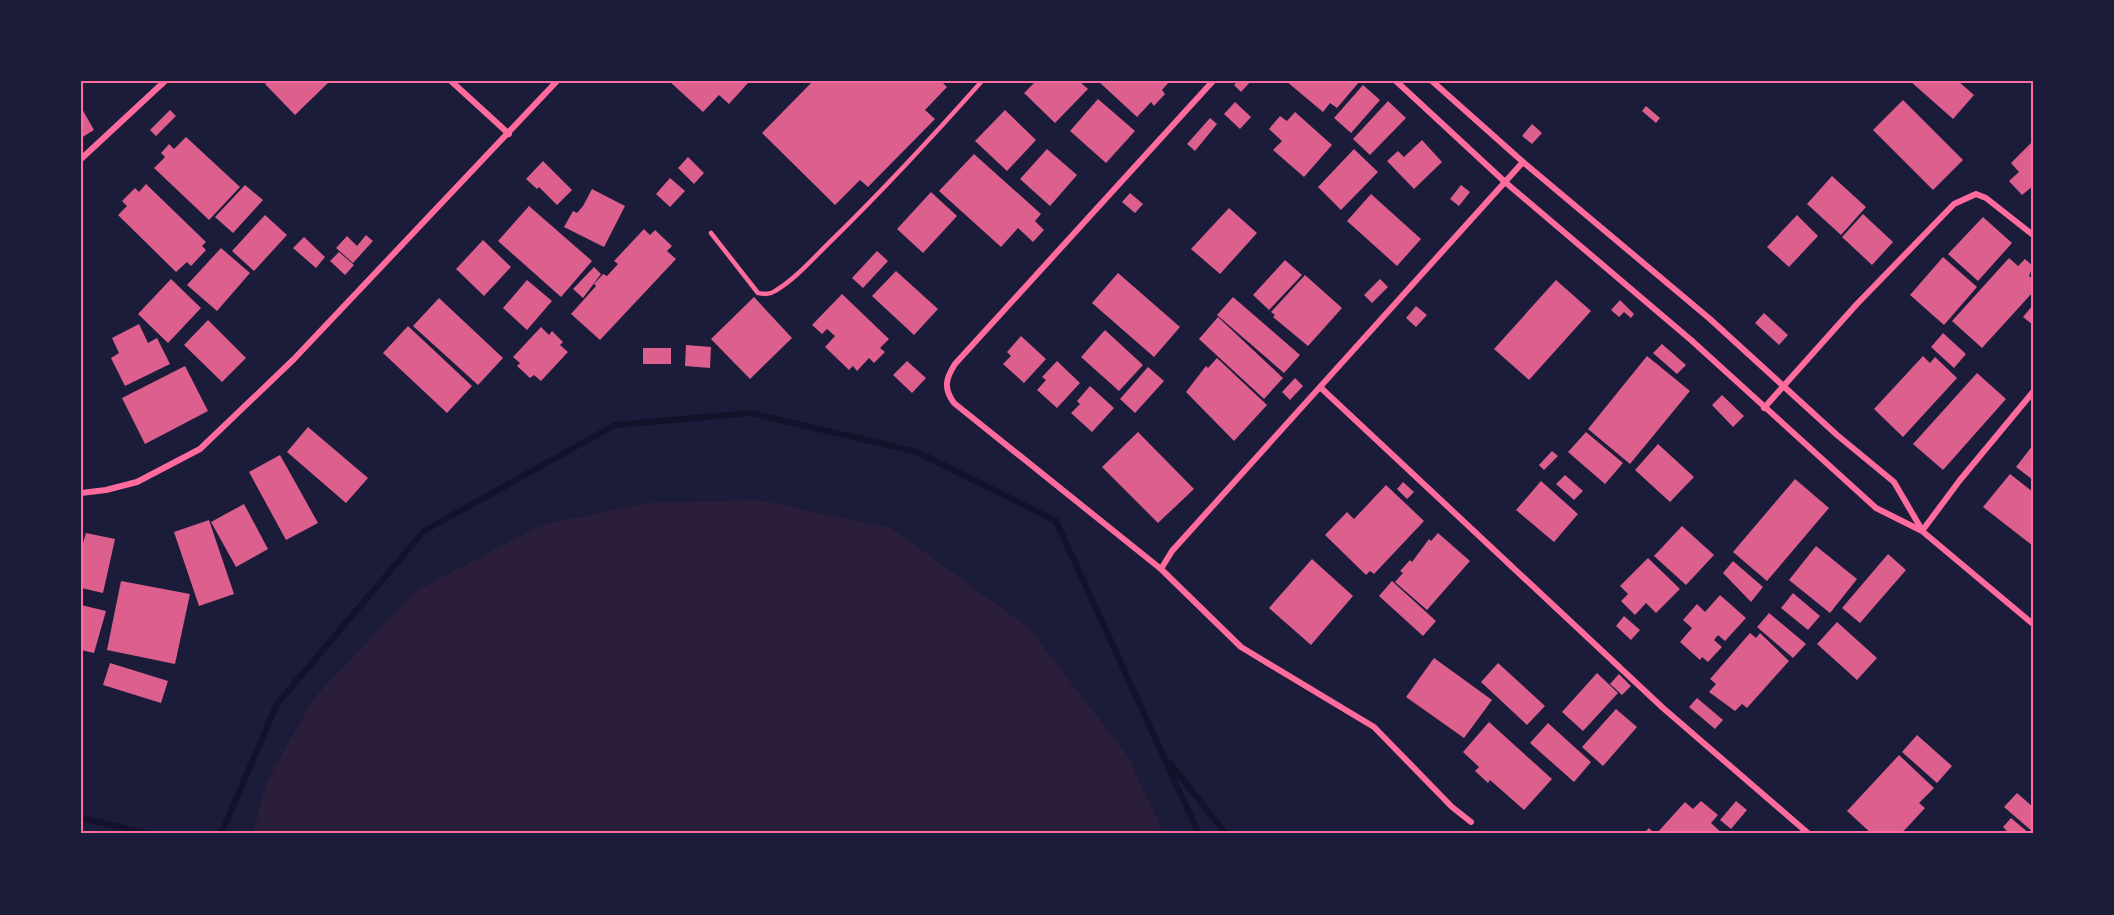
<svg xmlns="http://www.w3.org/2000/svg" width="2114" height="915" viewBox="0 0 2114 915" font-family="Overpass,sans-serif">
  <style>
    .green { fill: #2a1e3b }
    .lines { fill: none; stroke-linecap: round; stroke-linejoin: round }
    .stream { stroke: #12122b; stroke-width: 6 }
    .building { fill: #dd5f8e }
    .service { stroke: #ff6b9d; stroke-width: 4.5 }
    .minor { stroke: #ff6b9d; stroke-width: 6 }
    .neatline { fill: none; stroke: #ff6b9d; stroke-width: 2 }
  </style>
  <rect width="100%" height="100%" fill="#1b1b3a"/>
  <path class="green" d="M758 500 891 528 1029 628 1127 755 1164 834H253L266 783 313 699 416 591 541 525 648 503Z"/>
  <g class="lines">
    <path class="stream" d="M1169 762 1226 834
      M81 818 148 834
      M221 834 277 704 424 531 615 425 751 413 917 452 1056 521 1199 834"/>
  </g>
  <path class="building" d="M269 81H328L329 82 295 115 265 84Z
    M669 81H746L748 83 729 104 719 95 703 112Z
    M813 81H941L947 87 925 110 935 119 868 187 860 180 835 205 762 133Z
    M1036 81H1079L1088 89 1055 123 1024 93Z
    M1098 81H1170L1162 90 1165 94 1154 106 1151 102 1137 117Z
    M1238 81H1251L1241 92 1234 85Z
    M1286 81H1360L1337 108 1330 103 1323 112Z
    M1910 81H1958L1974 95 1953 119Z
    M1363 85 1380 100 1351 133 1334 118Z
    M1098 99 1135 131 1106 163 1070 131Z
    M1903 100 1963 160 1933 190 1873 130Z
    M1388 101 1406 118 1370 155 1353 139Z
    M1235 102 1251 117 1240 129 1224 114Z
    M1646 106 1660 118 1656 123 1642 111Z
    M81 107 94 130 81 138Z
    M170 110 176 116 156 136 150 130Z
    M1005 110 1036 140 1007 171 975 141Z
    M1295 112 1332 145 1304 177 1273 150 1282 141 1269 129 1280 116 1287 121Z
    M1210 118 1217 124 1195 151 1187 144Z
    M1532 124 1542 133 1532 144 1522 136Z
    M186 137 240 187 209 220 154 168 165 157 161 153 169 144 174 149Z
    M1422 140 1442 162 1414 189 1387 161 1398 151 1404 157Z
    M2033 141V186L2022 195 2009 181 2019 172 2011 163Z
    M1047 149 1077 175 1050 206 1020 179Z
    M1354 149 1378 172 1341 210 1318 187Z
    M974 154 1041 214 1035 221 1044 230 1033 242 1018 228 1001 247 939 191Z
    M688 157 704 173 694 184 678 168Z
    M543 161 572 190 557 205 539 187 537 189 526 179Z
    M1832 176 1866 207 1841 235 1807 204Z
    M670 178 685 191 670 207 656 194Z
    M146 184 206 242 202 246 206 250 191 266 187 262 176 272 118 215 127 206 122 201 135 188 139 192Z
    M245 185 263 200 233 233 215 217Z
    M1461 185 1470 192 1459 206 1450 199Z
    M592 189 625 206 604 247 564 227 573 211 577 213 583 206Z
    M931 192 957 216 923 253 897 229Z
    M1130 193 1143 204 1135 213 1122 202Z
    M1371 194 1421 239 1397 266 1347 221Z
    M529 206 592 261 561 297 498 241Z
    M1229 208 1257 233 1220 274 1191 249Z
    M1863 214 1893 242 1872 265 1842 237Z
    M265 215 287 235 254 271 232 251Z
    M1797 215 1818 236 1789 267 1767 247Z
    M1983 217 2012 243 1978 281 1948 254Z
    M644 229 650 235 655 230 672 246 667 251 676 259 600 340 571 314 596 286 594 284 603 274 607 276 618 264 614 261Z
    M366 235 373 241 353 263 336 248 347 236 357 246Z
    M304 237 325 257 316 268 293 248Z
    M483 240 511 267 484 296 456 269Z
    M221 248 250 273 217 311 187 285Z
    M877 251 888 261 863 288 852 278Z
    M339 252 354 265 345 275 330 261Z
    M1943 257 1977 287 1944 325 1910 295Z
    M2009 258 2018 266 2025 259 2033 266 2029 276 2033 279V292L1982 348 1952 321Z
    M1285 260 1302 275 1269 310 1253 295Z
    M594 267 601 274 583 298 573 289Z
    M896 271 938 309 914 335 872 296Z
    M1118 273 1180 327 1154 357 1092 303Z
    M1305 275 1342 308 1308 346 1273 317 1275 315 1271 312Z
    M171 279 201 308 168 343 138 314Z
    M1380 279 1388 287 1372 303 1364 295Z
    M527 280 552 301 527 330 503 308Z
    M1556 280 1591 311 1529 380 1494 349Z
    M842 294 889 339 880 348 885 352 874 363 869 358 857 371 853 366 849 370 825 347 835 336 827 329 822 334 812 325Z
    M754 297 792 338 750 379 711 339Z
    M1233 297 1300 355 1284 373 1217 315Z
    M439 298 503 358 478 385 413 326Z
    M1620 300 1634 314 1631 318 1624 312 1619 317 1611 310Z
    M2033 305V325L2023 317Z
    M1416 306 1427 315 1416 327 1406 318Z
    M1764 313 1788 335 1779 345 1755 323Z
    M1218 317 1283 378 1264 399 1199 339Z
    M208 320 246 358 222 382 184 345Z
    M139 324 148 343 157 338 170 364 125 386 111 358 119 353 112 338Z
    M408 326 472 386 447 413 383 353Z
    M541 327 549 335 552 331 563 342 560 345 568 352 541 381 534 375 530 378 517 366 520 363 513 357Z
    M1105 330 1143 365 1119 391 1081 357Z
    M1943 333 1966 354 1954 368 1931 347Z
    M1021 336 1046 359 1024 383 1003 364 1011 356 1007 352Z
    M1662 344 1686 365 1677 374 1653 353Z
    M686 345 711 347 710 368 685 366Z
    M643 348H671V364H643Z
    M1647 356 1690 391 1630 464 1588 429Z
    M1923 356 1930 363 1935 357 1957 378 1903 437 1874 409Z
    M1217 358 1267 405 1234 441 1186 392 1206 366 1208 368Z
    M907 361 926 378 912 393 893 375Z
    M1057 361 1080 383 1057 408 1037 390 1046 380 1042 377Z
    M185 366 208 411 145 444 122 398Z
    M1148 367 1164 381 1135 413 1120 399Z
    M1977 373 2006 399 1943 470 1913 444Z
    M1295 378 1303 386 1290 400 1282 392Z
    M1090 386 1114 408 1092 432 1071 413 1080 404 1077 401Z
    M1722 395 1744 416 1733 427 1712 405Z
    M308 427 368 478 346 503 287 452Z
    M1138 432 1194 489 1158 523 1102 467Z
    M1586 432 1623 463 1605 484 1568 452Z
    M1658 444 1694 477 1670 502 1635 470Z
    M2033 445V480L2016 467Z
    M1552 451 1558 456 1544 470 1539 465Z
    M280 455 318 523 286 540 249 472Z
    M2010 474 2033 492V546L1983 507Z
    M1565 475 1583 491 1574 500 1556 484Z
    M1795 479 1829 508 1767 581 1733 552Z
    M1541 481 1578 514 1554 542 1516 510Z
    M1403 482 1414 492 1407 499 1397 489Z
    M1386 485 1424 521 1374 574 1370 571 1366 575 1325 535 1347 512 1354 519Z
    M244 504 268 549 236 567 211 522Z
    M209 520 234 594 199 606 174 532Z
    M1682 526 1714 555 1686 585 1654 556Z
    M86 533 115 539 103 593 81 588V550Z
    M1438 533 1470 561 1427 610 1395 582 1403 573 1400 571 1410 560 1412 562 1429 539 1431 541Z
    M1816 546 1857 579 1830 613 1789 580Z
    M1888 554 1906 570 1860 623 1842 608Z
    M1648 558 1680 589 1656 613 1646 603 1635 615 1621 601 1628 594 1620 586Z
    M1312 559 1353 596 1311 645 1269 608Z
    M1733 561 1763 587 1751 602 1723 573Z
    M121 581 190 594 175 664 107 650Z
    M1392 581 1436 621 1423 636 1379 596Z
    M1793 593 1820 616 1808 630 1781 608Z
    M1720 595 1746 618 1725 641 1718 635 1714 640 1722 647 1708 662 1702 657 1700 660 1680 642 1692 628 1683 620 1697 604 1705 612Z
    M81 605 106 611 94 653 81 650Z
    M1769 613 1806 644 1793 658 1757 627Z
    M1624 616 1640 630 1631 640 1616 626Z
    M1837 622 1877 658 1857 680 1817 644Z
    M1750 633 1756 638 1760 633 1789 661 1747 708 1742 704 1735 711 1709 692 1716 684 1710 679Z
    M1434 658 1492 700 1464 738 1406 697Z
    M110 663 168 681 161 703 103 685Z
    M1498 663 1545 706 1527 725 1481 682Z
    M1597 673 1618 693 1583 731 1562 712Z
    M1619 674 1631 686 1622 695 1610 684Z
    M1697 698 1723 720 1715 729 1689 707Z
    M1616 709 1637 727 1603 766 1582 747Z
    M1489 722 1552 779 1524 810 1490 780 1488 783 1475 771 1479 767 1463 752Z
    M1548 723 1591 762 1574 782 1530 743Z
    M1917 735 1952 766 1937 783 1902 752Z
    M1899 755 1934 788 1919 803 1925 808 1901 834H1872L1847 811Z
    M2017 793 2033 807V832L2004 807Z
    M1701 801 1718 815 1711 823 1723 834 1657 833 1685 802 1693 809Z
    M1736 801 1747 810 1731 829 1720 820Z
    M2011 818 2030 834H2010L2003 827Z
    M1649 828 1655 834H1643Z"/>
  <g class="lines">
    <path class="service" d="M711 233 758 293C764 294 769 295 775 291 797 278 815 256 833 239 885 188 934 135 982 81"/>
    <path class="minor" d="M451 81 509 134
      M1396 81 1505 182 1691 340 1876 508 1922 531 2033 624
      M1432 81 1523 162 1710 319 1837 435 1894 482 1922 530
      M81 159 165 81
      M1320 387 1663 708 1809 834
      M1764 408 1856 305 1954 204 1976 194 1986 198 2033 235
      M81 493 106 490 137 482 200 449 294 359 557 81
      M1922 531 1960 480 2033 392
      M1161 569 954 403C943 388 946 378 955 364L1213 81
      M1471 822 1452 807 1374 727 1241 647 1161 569 1172 551 1523 162"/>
  </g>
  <rect width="2114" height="915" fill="none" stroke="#1b1b3a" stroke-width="165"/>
  <rect x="82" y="82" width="1950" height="750" class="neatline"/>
</svg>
